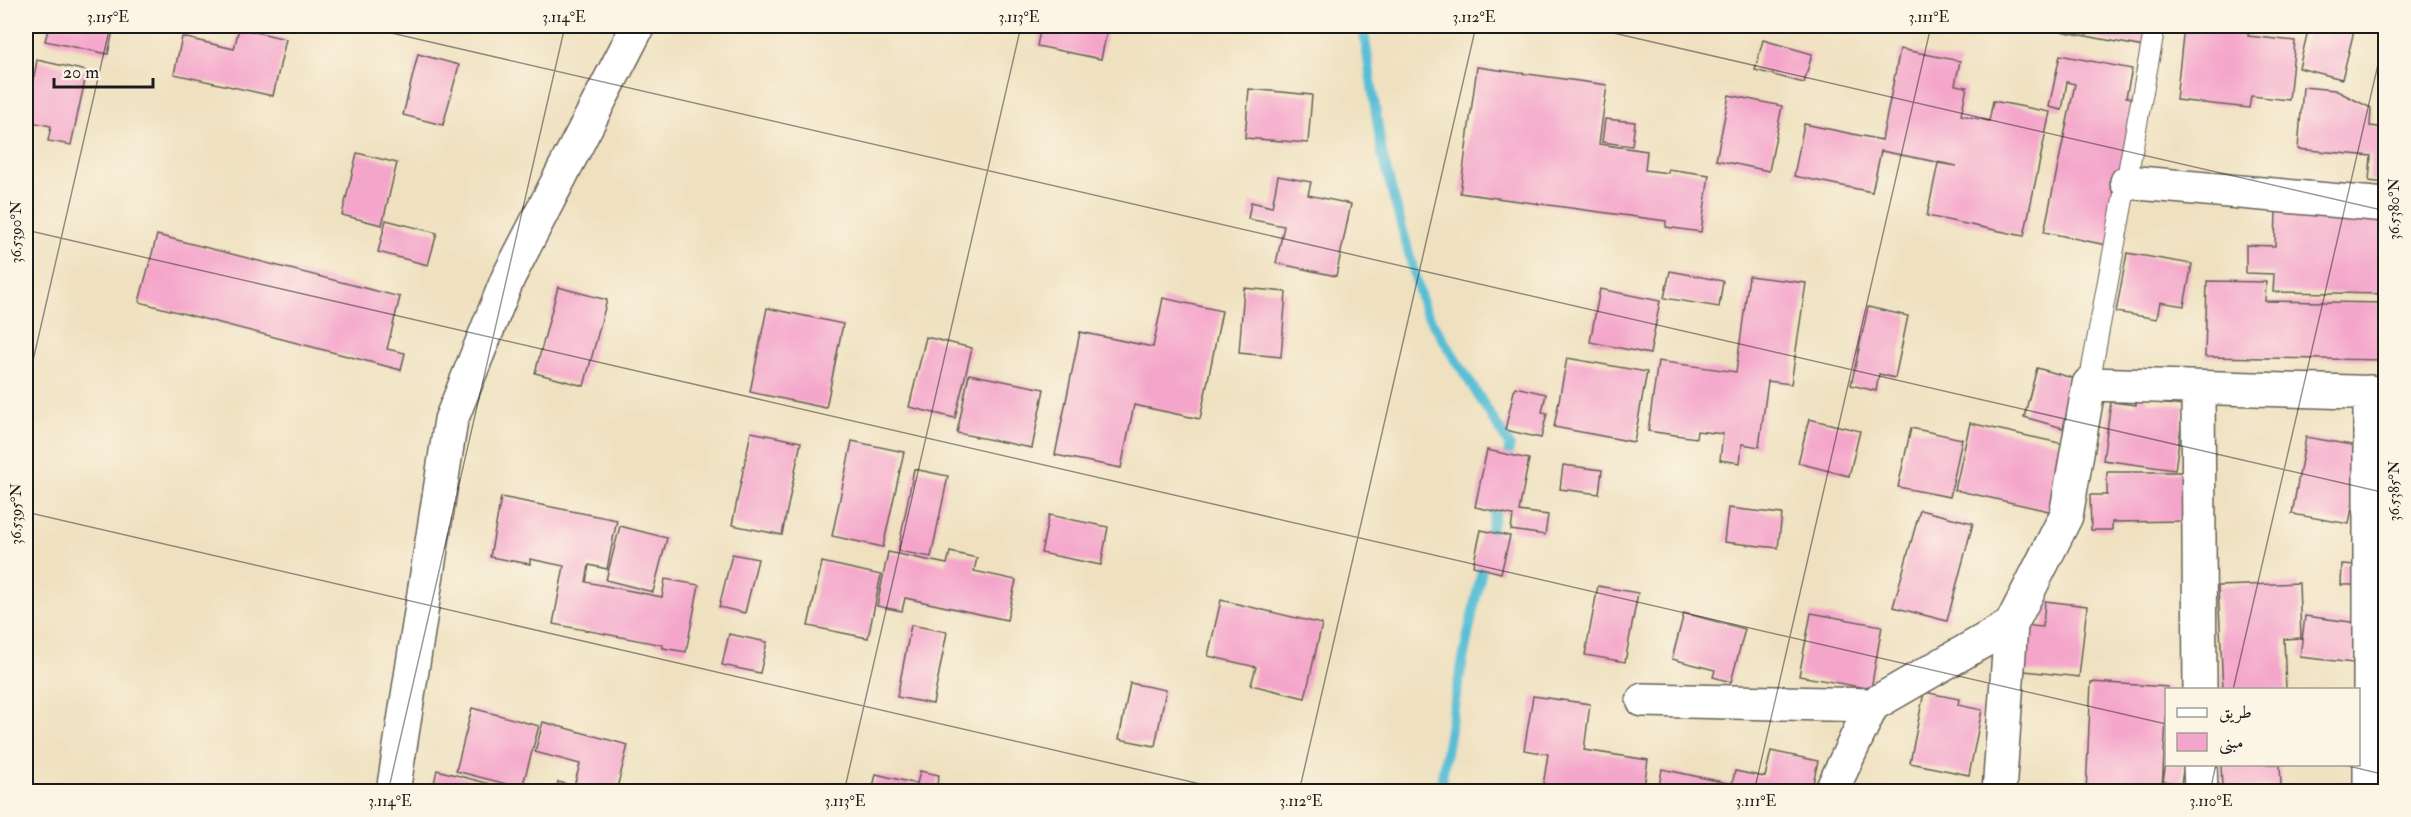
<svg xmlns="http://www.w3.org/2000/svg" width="2411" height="817" viewBox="0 0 2411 817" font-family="'IM FELL Double Pica',Amiri,serif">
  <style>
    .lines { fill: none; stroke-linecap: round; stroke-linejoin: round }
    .stream { stroke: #57bed5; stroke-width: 10 }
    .building { fill: #f4a6ca }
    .service-casing { stroke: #666155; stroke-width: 22 }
    .minor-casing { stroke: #666155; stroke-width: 36 }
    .service { stroke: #fff; stroke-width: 20 }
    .minor { stroke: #fff; stroke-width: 33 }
    .ticks { fill: none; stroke: #1c1c1c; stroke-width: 1.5; stroke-opacity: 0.45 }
    .neatline { fill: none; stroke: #1c1c1c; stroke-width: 2 }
    .ticks-label { font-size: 15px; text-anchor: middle; fill: #1c1c1c }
  </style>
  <rect width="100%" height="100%" fill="#fcf5e5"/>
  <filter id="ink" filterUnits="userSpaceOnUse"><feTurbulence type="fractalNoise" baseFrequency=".0167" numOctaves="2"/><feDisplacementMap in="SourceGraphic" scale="12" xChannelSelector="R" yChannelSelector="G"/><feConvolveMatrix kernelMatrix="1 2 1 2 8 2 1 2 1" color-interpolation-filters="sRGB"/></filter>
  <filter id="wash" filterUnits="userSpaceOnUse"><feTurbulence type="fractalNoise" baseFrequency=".008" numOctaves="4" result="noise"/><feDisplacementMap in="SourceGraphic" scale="24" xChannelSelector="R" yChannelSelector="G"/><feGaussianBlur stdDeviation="1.35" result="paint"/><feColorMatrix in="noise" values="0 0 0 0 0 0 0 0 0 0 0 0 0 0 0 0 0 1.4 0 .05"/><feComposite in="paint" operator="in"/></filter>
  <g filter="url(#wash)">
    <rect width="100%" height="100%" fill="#efe1c0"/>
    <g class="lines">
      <path class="stream" d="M1363 26 1382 154 1424 309 1510 446 1505 467
        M1440 792C1454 693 1475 597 1498 500"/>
    </g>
    <g id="blocks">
      <path class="building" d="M49 26H114L108 54 45 41Z
        M1041 26H1108L1101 59 1037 46Z
        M2055 26H2148L2144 47 2054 30Z
        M2184 26H2249L2248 36 2295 41 2289 100 2251 96 2249 108 2176 100Z
        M2309 26 2355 27 2342 79 2299 68Z
        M239 28 286 39 273 96 174 74 182 37 234 49Z
        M1763 40 1812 54 1804 83 1755 70Z
        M1900 49 1960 61 1955 85 1967 87 1961 115 1989 121 1993 101 2050 112 2024 236 1927 216 1938 163 1957 166 1881 151 1872 192 1794 176 1804 124 1882 140Z
        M418 54 459 65 443 125 403 115Z
        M2060 55 2132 69 2126 97 2137 99 2111 246 2044 232 2075 84 2067 82 2062 110 2049 107Z
        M37 60 87 71 71 145 48 141 51 126 26 121Z
        M2384 61H2386V92L2381 90Z
        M1477 67 1607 85 1599 144 1647 151 1645 170 1668 173V169L1709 175 1701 232 1666 227V221L1460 193Z
        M2303 87 2335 90 2371 108 2370 126 2386 128V183L2369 181 2371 156 2298 149Z
        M1249 89 1312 95 1308 143 1245 138Z
        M1729 95 1782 106 1769 171 1716 160Z
        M1605 119 1635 122 1632 146 1602 142Z
        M357 153 397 163 382 225 342 215Z
        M1278 176 1311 182 1308 195 1351 204 1336 276 1276 263 1284 226 1248 219 1251 202 1272 207Z
        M2276 212 2386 214V294L2273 292 2274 274 2246 273V245L2275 246Z
        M386 220 437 233 428 265 378 252Z
        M157 235 400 297 387 349 405 353 401 370 139 302Z
        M2127 253 2192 264 2184 306 2160 302 2157 319 2116 312Z
        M1670 271 1723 281 1719 307 1664 298Z
        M1749 276 1806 283 1791 384 1768 381 1759 447 1742 444 1740 463 1720 460 1723 434 1697 431 1696 438 1648 431 1658 361 1736 372Z
        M2207 281 2266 282 2265 301 2386 303V360L2205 357Z
        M558 287 607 300 584 386 535 373Z
        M1244 288 1286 292 1281 357 1239 353Z
        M1600 289 1660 301 1650 354 1590 342Z
        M1163 298 1222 311 1200 419 1134 405 1121 468 1055 455 1080 332 1153 347Z
        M1868 307 1908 316 1895 378 1879 374 1876 391 1851 385Z
        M767 308 843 324 826 408 750 392Z
        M926 337 972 348 955 418 909 407Z
        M1567 358 1647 372 1634 442 1554 427Z
        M2037 368 2076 379 2063 428 2024 417Z
        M969 374 1044 389 1032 448 957 433Z
        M1515 387 1546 394 1542 412 1547 413 1541 438 1505 430Z
        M2138 388 2149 402 2184 406 2175 470 2103 460 2111 402 2136 405Z
        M1809 419 1860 431 1849 476 1798 463Z
        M1970 423 2068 445 2053 512 1955 490Z
        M1911 428 1962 439 1950 497 1898 487Z
        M751 432 801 442 782 535 732 525Z
        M2306 437 2363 447 2349 524 2292 514Z
        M852 441 904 452 883 547 832 536Z
        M1487 450 1529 459 1519 511 1548 515 1545 535 1511 530 1513 515 1475 507Z
        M1563 465 1602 470 1599 494 1560 489Z
        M914 469 948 476 931 557 898 551Z
        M2107 472H2187V521L2112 522V530H2091L2090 495H2107Z
        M501 497 617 520 607 569 589 565 586 582 662 597 665 579 699 585 686 652 663 648V645L553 624 564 566 530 559V564L490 557Z
        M1728 508 1782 514 1778 548 1724 542Z
        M1920 510 1973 523 1947 621 1893 607Z
        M1049 515 1108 527 1101 565 1041 553Z
        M620 526 667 538 653 592 606 580Z
        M1481 530 1510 536 1501 573 1473 566Z
        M888 552 947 564 950 552 977 558 974 571 1016 580 1007 620 905 598 902 611 877 606Z
        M732 554 758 559 745 613 719 607Z
        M822 562 881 575 868 638 808 626Z
        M2342 564 2357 565 2356 585H2341Z
        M2299 583 2301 638 2284 639 2286 690H2223L2218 586Z
        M1598 586 1638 593 1625 662 1585 655Z
        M1221 600 1322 624 1305 698 1251 685 1256 667 1208 656Z
        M2045 601 2087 606 2079 677 2015 670 2020 625 2043 627Z
        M1684 613 1745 629 1731 682 1713 677 1715 670 1672 659Z
        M1811 613 1882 626 1871 689 1799 676Z
        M2305 616 2358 623 2353 663 2300 657Z
        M911 625 947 632 933 704 897 697Z
        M729 634 767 642 760 673 722 665Z
        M2091 682 2168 687 2162 788 2185 790V792H2086Z
        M1130 683 1166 690 1155 746 1119 739Z
        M1924 692 1959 699 1958 705 1982 710 1969 775 1910 763Z
        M1533 696 1590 704 1584 750 1648 760 1643 792H1542L1548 754 1524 750Z
        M472 708 539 726 522 788 456 771Z
        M543 722 628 745 616 792H555L558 782 574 786 580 764 535 752Z
        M1771 751 1818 761 1811 792H1658L1662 769 1732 784 1735 771 1765 777Z
        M2166 764H2184L2181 784 2163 781Z
        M2221 764H2280L2281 786 2222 788Z
        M437 770 490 784 488 792H432Z
        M920 771 939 775 935 792H872L876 774 917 784Z"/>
    </g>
  </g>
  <g filter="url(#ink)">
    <use href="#blocks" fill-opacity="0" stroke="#666155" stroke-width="1.5"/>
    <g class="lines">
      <defs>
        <path id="service" d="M2089 384 2155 26"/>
        <path id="minor" d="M2127 182 2386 205
          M2198 388 2200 690
          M1643 700 1872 705 2011 625
          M2200 764 2201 792
          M393 792 451 420 508 278 638 26
          M1831 792 1872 705
          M1999 792 2011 625 2066 516 2089 384 2386 393
          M2370 792V392"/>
      </defs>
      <use href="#service" class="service-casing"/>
      <use href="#minor" class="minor-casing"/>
      <use href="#service" class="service"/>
      <use href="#minor" class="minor"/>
    </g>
  </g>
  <path class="ticks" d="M361 26 2386 493M1583 26 2386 211M26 230 2166 724M26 391 110 26M26 512 1235 792M2233 690 2386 30M2340 764 2386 775M388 792 565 26M844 792 1021 26M1299 792 1476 26M1754 792 1931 26M2210 792 2216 764"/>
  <rect width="2411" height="817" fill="none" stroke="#fcf5e5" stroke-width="66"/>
  <rect x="2165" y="688" width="195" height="78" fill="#fcf5e5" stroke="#a29e95" stroke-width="1.5"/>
  <rect x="2177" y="708" width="30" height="9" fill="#ffffff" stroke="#a29e95" stroke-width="1.5"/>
  <text x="2219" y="718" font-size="18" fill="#1c1c1c">طريق</text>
  <rect x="2177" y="733" width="30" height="18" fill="#f4a6ca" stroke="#a29e95" stroke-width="1.5"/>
  <text x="2219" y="748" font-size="18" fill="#1c1c1c">مبنى</text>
  <path d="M54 78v9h99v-9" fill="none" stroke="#1c1c1c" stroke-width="3"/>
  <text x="63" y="78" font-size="18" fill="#1c1c1c" stroke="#fcf5e5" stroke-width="4.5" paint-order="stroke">20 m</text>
  <rect x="33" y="33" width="2345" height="751" class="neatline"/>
  <g class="ticks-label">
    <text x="108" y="22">3.115°E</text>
    <text x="564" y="22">3.114°E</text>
    <text x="1019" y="22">3.113°E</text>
    <text x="1474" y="22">3.112°E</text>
    <text x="1929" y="22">3.111°E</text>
    <text transform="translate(2394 209) rotate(-90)" y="5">36.5380°N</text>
    <text transform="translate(16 232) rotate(-90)" y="5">36.5390°N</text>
    <text transform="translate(2394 491) rotate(-90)" y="5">36.5385°N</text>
    <text transform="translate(16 514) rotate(-90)" y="5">36.5395°N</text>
    <text x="390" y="806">3.114°E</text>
    <text x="845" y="806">3.113°E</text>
    <text x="1301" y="806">3.112°E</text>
    <text x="1756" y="806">3.111°E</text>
    <text x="2211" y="806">3.110°E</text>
  </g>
</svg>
